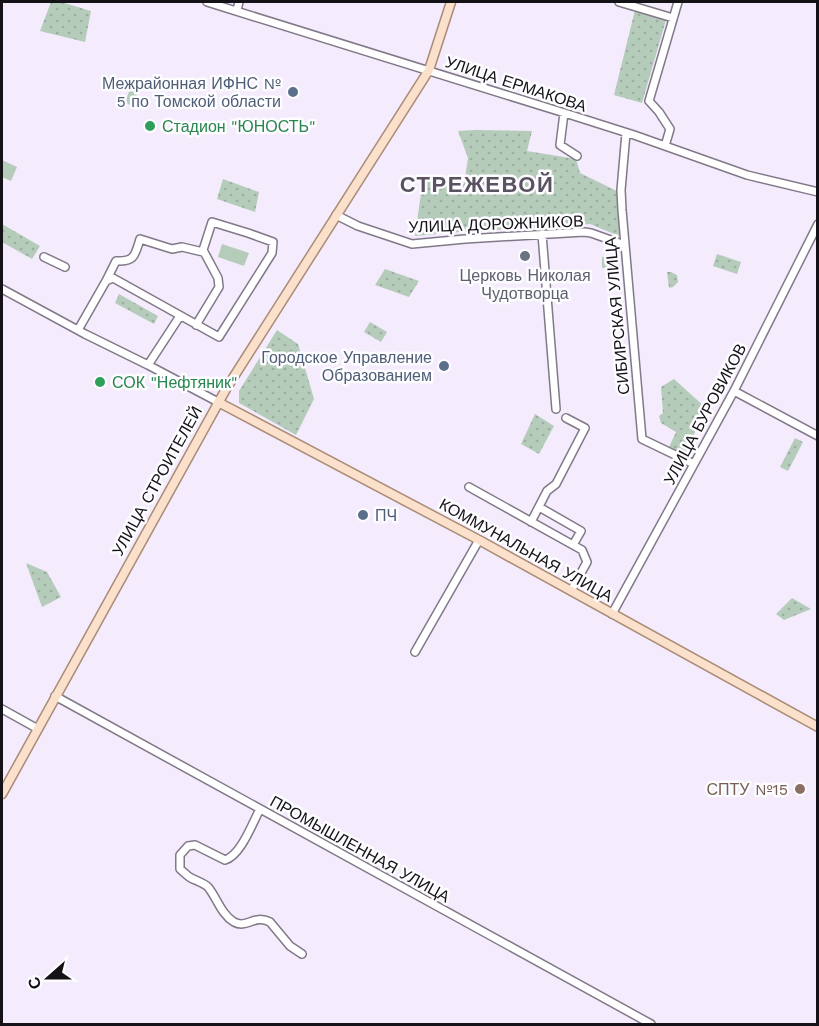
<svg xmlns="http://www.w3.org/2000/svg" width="819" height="1026" viewBox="0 0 819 1026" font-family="'Work Sans',sans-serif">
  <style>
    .park { fill: url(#park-dots) }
    .pitch { fill: #b6ccbb }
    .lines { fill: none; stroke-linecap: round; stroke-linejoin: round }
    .minor-casing { stroke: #817988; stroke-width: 10 }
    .major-casing { stroke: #a98b76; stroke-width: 11 }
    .minor { stroke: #fff; stroke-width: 7 }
    .major { stroke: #fbe0cb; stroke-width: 8 }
    .service-dot { fill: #5c6f8a; stroke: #fdfcff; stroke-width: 2 }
    .leisure-dot { fill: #2e9e5b; stroke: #fdfcff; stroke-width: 2 }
    .worship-dot { fill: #6b7280; stroke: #fdfcff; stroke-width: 2 }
    .education-dot { fill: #8d6e63; stroke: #fdfcff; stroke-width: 2 }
    .labels { text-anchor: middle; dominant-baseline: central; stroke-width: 5; stroke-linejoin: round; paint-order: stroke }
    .service-label { font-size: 16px; fill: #4e5e75; stroke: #fdfcff; text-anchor: end }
    .street-label { font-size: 16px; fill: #151217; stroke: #fdfcff }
    .leisure-label { font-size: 16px; fill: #27864d; stroke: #fdfcff; text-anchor: start }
    .worship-label { font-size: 16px; fill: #5b616d; stroke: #fdfcff }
    .education-label { font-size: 16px; fill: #785e54; stroke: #fdfcff; text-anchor: end }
    .district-label { font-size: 22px; font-weight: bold; letter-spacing: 1.5px; fill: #5a5260; stroke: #fdfcff }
  </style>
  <defs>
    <pattern id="park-dots" width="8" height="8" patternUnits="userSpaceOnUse" patternTransform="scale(1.5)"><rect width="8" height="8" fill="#b6ccbb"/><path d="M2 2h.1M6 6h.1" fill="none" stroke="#9caea0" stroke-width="1.8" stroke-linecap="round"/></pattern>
  </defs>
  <rect width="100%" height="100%" fill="#f4ebfc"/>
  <path class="park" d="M51 2H61L91 11 85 42 40 31Z
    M635 10 666 20 642 103 614 95Z
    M474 130 532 131 527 151 576 159 580 173 619 192V236L590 224 460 232 415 236 423 179 464 184 468 158 458 131Z
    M223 179 259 192 255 212 217 199Z
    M2 224 40 246 32 259 2 242Z
    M717 254 741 262 737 274 713 266Z
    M385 269 419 281 409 297 375 285Z
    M667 272H671L677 275 678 282 673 287 669 288Z
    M119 294 158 316 154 324 115 303Z
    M370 322 387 332 381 342 364 332Z
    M277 330 298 344 314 399 296 435 239 403V391Z
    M674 379 706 408 684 456 669 447 676 432 661 423 659 416 663 413 661 387Z
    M535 414 554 426 539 454 521 444Z
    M795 438 803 442 788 471 780 467Z
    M26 563 47 572 61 597 42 607Z
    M792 598 811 609 784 620 776 614Z"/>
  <path class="pitch" d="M131 86 139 89 133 106 125 103Z
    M2 160 17 167 11 181 2 177Z
    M222 244 249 253 244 266 218 257Z
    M615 256V267L602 268V257Z"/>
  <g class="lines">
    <defs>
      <path id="minor" d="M207 2 571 115 634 135 747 175 818 192
        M619 2 673 18
        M237 10 239 2
        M564 113 560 145 577 156
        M626 133 621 190 622 210 642 439 694 464
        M665 146 670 129 659 112 649 101 678 2
        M336 215 358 226 412 244 465 239 584 232 591 233 625 245
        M542 234 556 409
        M44 257 65 267
        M106 281 116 261C135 262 135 255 140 239L172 249 182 247 203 252
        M2 289 85 334 148 365 218 402
        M78 330 106 281 113 278 219 337 272 253 273 242 248 233 212 222 203 250 218 278 219 287 196 325
        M148 365 180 316
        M734 391 818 436
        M469 487 582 550 587 562 571 591
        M539 507 581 531 573 545
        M531 522 547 491 556 484 585 428 566 418
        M612 614 734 391 818 224
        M415 652 479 540
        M55 696 651 1024
        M2 709 38 729
        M260 809C252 824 241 855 225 860L195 845 188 846 180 855V869C184 872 187 876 191 878 197 881 204 883 208 887 217 898 221 914 234 922 247 929 254 914 270 922L290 946 302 954"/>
      <path id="major" d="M218 402 479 540 818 727
        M2 794 226 389 429 70 451 2"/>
    </defs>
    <use href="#minor" class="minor-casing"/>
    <use href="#major" class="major-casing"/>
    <use href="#minor" class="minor"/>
    <use href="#major" class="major"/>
  </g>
  <g class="service-dot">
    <circle cx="293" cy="92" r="6"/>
    <circle cx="444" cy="366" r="6"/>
    <circle cx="363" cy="515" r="6"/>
  </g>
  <g class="leisure-dot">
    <circle cx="150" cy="126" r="6"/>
    <circle cx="100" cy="382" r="6"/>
  </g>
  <circle class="worship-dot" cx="525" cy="256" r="6"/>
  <circle class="education-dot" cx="800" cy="789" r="6"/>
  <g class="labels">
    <g class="service-label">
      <text x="281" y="83">Межрайонная ИФНС №<tspan x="281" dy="18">5 по Томской области</tspan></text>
      <text x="432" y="357">Городское Управление<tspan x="432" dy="18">Образованием</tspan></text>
      <text x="375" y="515" text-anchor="start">ПЧ</text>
    </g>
    <g class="street-label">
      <text transform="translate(516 84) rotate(18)">УЛИЦА ЕРМАКОВА</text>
      <text transform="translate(496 224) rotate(-2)">УЛИЦА ДОРОЖНИКОВ</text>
      <text transform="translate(617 316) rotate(-95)">СИБИРСКАЯ УЛИЦА</text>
      <text transform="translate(705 414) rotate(-62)">УЛИЦА БУРОВИКОВ</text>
      <text transform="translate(157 481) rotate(-61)">УЛИЦА СТРОИТЕЛЕЙ</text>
      <text transform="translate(526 550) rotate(29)">КОММУНАЛЬНАЯ УЛИЦА</text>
      <text transform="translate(360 849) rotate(29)">ПРОМЫШЛЕННАЯ УЛИЦА</text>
    </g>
    <g class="leisure-label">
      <text x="162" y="126">Стадион "ЮНОСТЬ"</text>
      <text x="112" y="382">СОК "Нефтяник"</text>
    </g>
    <g class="worship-label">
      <text x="525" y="275">Церковь Николая<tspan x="525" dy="18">Чудотворца</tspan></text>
    </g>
    <g class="education-label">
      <text x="788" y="789">СПТУ №15</text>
    </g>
    <g class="district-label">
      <text x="477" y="184">СТРЕЖЕВОЙ</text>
    </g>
  </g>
  <rect width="819" height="1026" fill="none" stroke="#151217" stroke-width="6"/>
  <g transform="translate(48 978) rotate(249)" stroke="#fdfcff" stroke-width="4.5" paint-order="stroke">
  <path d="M0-4.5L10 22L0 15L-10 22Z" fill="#151217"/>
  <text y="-9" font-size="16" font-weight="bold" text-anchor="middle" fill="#151217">С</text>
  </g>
</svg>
